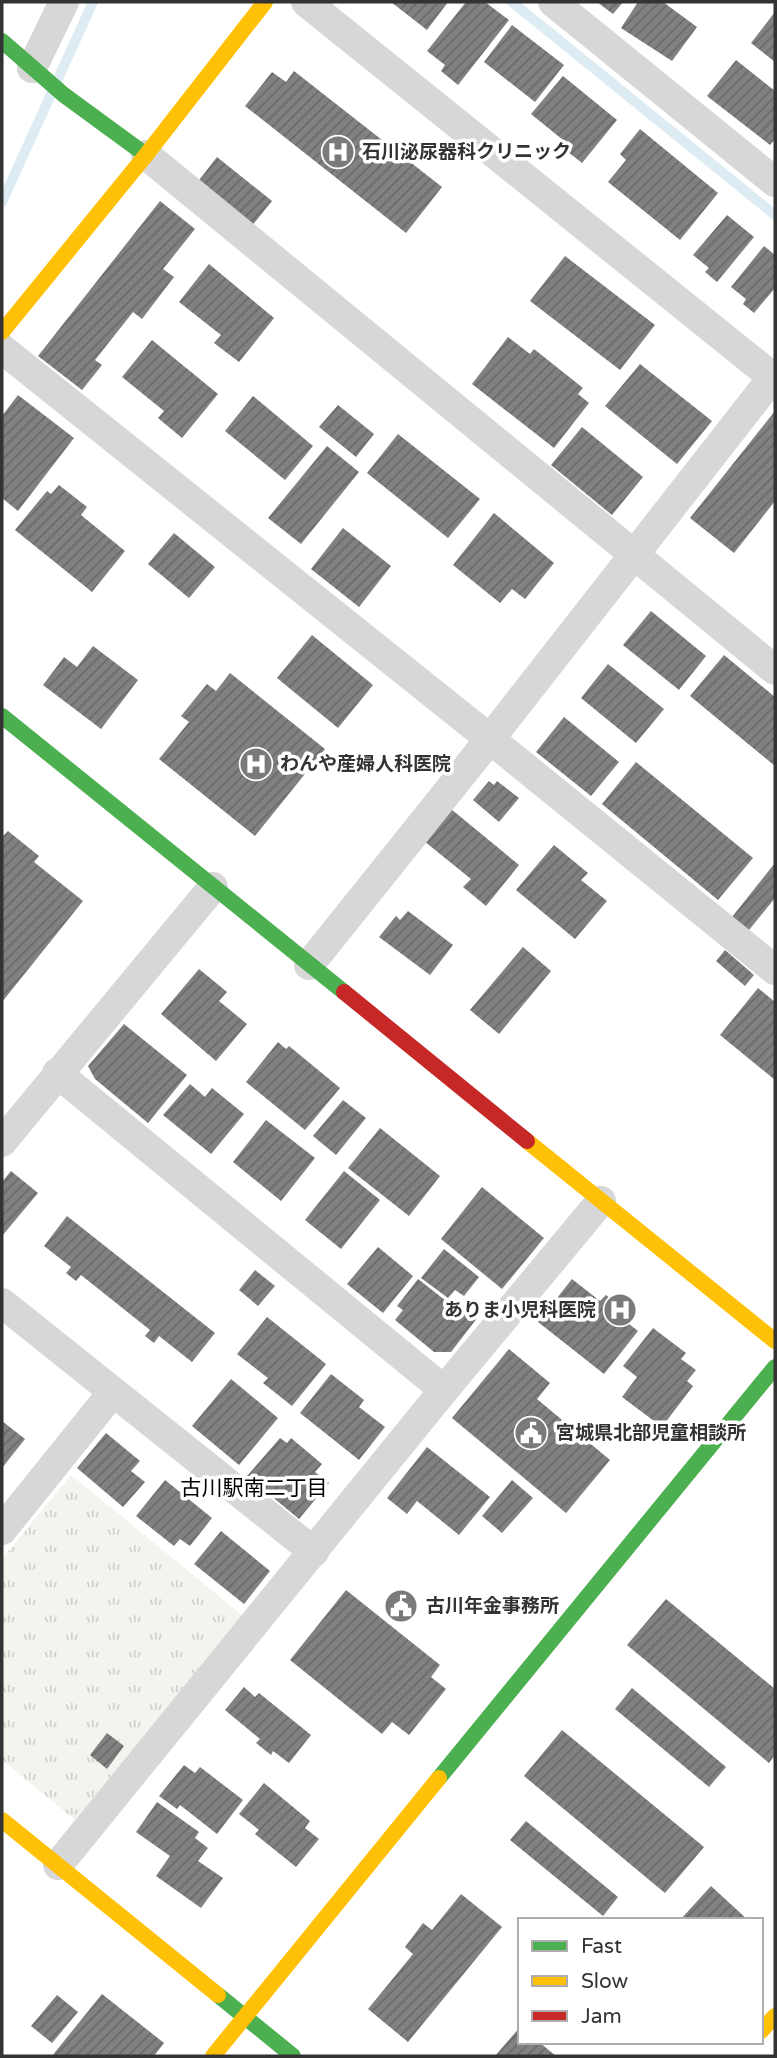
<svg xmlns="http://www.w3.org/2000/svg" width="777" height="2058" viewBox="0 0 777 2058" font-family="'Varela Round','Noto Sans JP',sans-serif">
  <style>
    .park { fill: url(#park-tufts) }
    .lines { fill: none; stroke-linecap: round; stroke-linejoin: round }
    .stream { stroke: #ddebf3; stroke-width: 10 }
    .building { fill: url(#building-hatch) }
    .street { stroke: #d7d7d7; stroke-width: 30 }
    .fast { stroke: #4caf50; stroke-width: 16 }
    .slow { stroke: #ffc107; stroke-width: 16 }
    .jam { stroke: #c62828; stroke-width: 16 }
    .labels { text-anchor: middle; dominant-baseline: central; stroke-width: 7; stroke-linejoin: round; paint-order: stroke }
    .poi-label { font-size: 19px; font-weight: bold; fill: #333; stroke: #fff; text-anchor: start }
    .neighbourhood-label { font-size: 21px; fill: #000; stroke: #fff }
  </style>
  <defs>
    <pattern id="park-tufts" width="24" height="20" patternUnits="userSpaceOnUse" patternTransform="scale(1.75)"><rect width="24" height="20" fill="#f1f5ed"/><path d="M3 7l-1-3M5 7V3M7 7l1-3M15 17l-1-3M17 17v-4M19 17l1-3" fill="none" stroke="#cfd2cc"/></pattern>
    <pattern id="building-hatch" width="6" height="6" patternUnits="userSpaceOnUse" patternTransform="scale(1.75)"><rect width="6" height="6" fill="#818181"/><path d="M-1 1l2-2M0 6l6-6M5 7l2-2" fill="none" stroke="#6a6a6a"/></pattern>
  </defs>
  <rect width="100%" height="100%" fill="#fff"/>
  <path class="park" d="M71 1475 242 1615 75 1820 2 1760V1559Z"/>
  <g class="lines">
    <path class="stream" d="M512 2 775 215
      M2 202 93 2"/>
  </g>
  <path class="building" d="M391 2H448L427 30Z
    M466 2H485L509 20 458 85 441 71 445 65 427 51Z
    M597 2H623L613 14Z
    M638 2H663L697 27 672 61 621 28Z
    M775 12V62L751 43Z
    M512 25 564 65 535 102 484 62Z
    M736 60 775 91V139L770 145 707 96Z
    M294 71 442 187 406 233 245 106 272 72 286 82Z
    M563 76 617 120 582 163 559 145 563 140 531 114Z
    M640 129 718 193 680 240 608 182 626 160 620 154Z
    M217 157 272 201 251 227 196 184Z
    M160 201 195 229 163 269 174 277 142 319 133 312 95 360 102 365 82 390 38 356Z
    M727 215 754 237 717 282 705 272 709 268 693 255Z
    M764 246 775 255V288L754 313 743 304 746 299 731 287Z
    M565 256 655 325 620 370 530 301Z
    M209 264 274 318 239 362 214 343 221 335 179 302Z
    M508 337 530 354 534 349 583 388 578 394 589 403 554 448 472 384Z
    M152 340 218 394 182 438 158 418 164 411 122 377Z
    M640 364 712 421 677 464 605 406Z
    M18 395 74 438 18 511 2 498V416Z
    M253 396 313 446 285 480 225 431Z
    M338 405 374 434 356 457 319 427Z
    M775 411V501L734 553 690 518Z
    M582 427 643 477 612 515 551 465Z
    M398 434 480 499 448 538 367 473Z
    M327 446 359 472 301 544 268 518Z
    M59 485 87 507 81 515 125 551 92 592 15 530 47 491 51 494Z
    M494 513 554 563 525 599 512 589 500 603 453 565Z
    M343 528 391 566 359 607 311 569Z
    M174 533 215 567 189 598 148 564Z
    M651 611 706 656 679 690 623 645Z
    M312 635 373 685 338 728 277 678Z
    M93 646 138 680 101 729 43 685 64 657 77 667Z
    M724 655 775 697V766L690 696Z
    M608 664 664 709 636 743 581 698Z
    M230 673 325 749 255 836 159 759 189 722 181 716 207 684 216 691Z
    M564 717 619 762 591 796 536 752Z
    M636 762 753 858 718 900 602 804Z
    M489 781 494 785 497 781 519 798 499 822 473 800Z
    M451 809 519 865 486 906 463 887 471 879 424 841Z
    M8 831 39 856 34 862 83 901 2 1002V837Z
    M554 845 588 873 581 880 607 901 575 939 516 890Z
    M775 863V898L749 930 732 917Z
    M408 911 453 945 430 975 379 937 396 916 400 920Z
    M523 947 551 971 499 1034 470 1010Z
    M725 950 754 975 745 986 716 961Z
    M199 969 227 992 219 1001 247 1024 216 1061 161 1014Z
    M758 988 775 1002V1080L720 1035Z
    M124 1024 187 1075 148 1123 95 1079 88 1066Z
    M278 1042 286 1049 289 1046 340 1088 305 1130 246 1082Z
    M190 1084 205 1097 212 1088 244 1114 211 1154 163 1115Z
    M343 1100 366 1118 336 1155 313 1136Z
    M266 1120 315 1158 281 1201 233 1162Z
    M380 1128 440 1176 409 1216 348 1168Z
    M11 1171 38 1193 2 1236V1182Z
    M344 1171 380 1200 341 1249 305 1220Z
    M482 1187 544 1238 502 1289 441 1239Z
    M67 1216 215 1333 192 1362 159 1336 154 1343 145 1336 150 1330 81 1275 76 1281 66 1273 71 1267 44 1246Z
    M378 1247 413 1276 383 1313 347 1284Z
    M444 1249 479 1277 464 1296 455 1290 448 1298 421 1278Z
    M255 1270 275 1286 258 1306 239 1290Z
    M418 1279 450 1304 454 1299 478 1317 451 1352H434L395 1320 403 1310 397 1306Z
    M572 1279 600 1301 606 1295 619 1305 614 1312 638 1331 604 1374 538 1322Z
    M267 1317 326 1364 292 1406 263 1383 268 1378 237 1354Z
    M653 1328 686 1353 681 1359 696 1370 687 1381 693 1386 662 1427 622 1397 637 1377 623 1366Z
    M509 1349 550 1383 537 1399 610 1460 566 1513 452 1418Z
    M331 1374 364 1400 359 1407 385 1427 359 1460 300 1413Z
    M231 1379 278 1418 239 1465 192 1426Z
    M2 1421 25 1439 2 1468Z
    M106 1433 140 1461 131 1471 145 1482 123 1507 77 1468Z
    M280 1438 287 1443 291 1438 322 1464 315 1472 329 1483 299 1519 247 1476Z
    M427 1447 490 1497 459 1535 417 1501 407 1514 387 1498Z
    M165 1480 212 1518 190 1546 180 1539 174 1546 136 1516Z
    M512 1480 533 1498 502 1533 482 1516Z
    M221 1531 270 1571 244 1604 194 1564Z
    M346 1590 440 1665 431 1677 446 1689 409 1735 392 1722 382 1734 290 1660Z
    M666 1599 775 1689V1755L769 1763 627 1645Z
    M244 1687 255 1697 259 1693 311 1735 289 1763 273 1751 271 1755 256 1743 260 1739 225 1710Z
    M632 1688 726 1767 709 1787 615 1709Z
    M562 1730 704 1847 665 1893 524 1776Z
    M107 1733 124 1746 107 1769 90 1755Z
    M184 1765 195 1773 200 1767 243 1800 217 1834 180 1805 177 1809 159 1796Z
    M264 1783 310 1821 305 1828 319 1839 296 1867 255 1834 259 1830 239 1814Z
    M157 1802 199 1832 195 1838 208 1848 198 1861 223 1878 201 1908 156 1876 170 1856 136 1832Z
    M526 1821 618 1897 603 1916 510 1840Z
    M711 1886 748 1920H680Z
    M461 1894 502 1927 408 2042 368 2009 413 1954 405 1947 423 1923 432 1930Z
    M102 1994 164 2043 154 2056H52Z
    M57 1995 78 2012 52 2043 31 2026Z
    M520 2027V2042H539L556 2056H495Z"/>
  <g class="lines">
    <path class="street" d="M306 2 775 379
      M553 2 775 182
      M32 68 64 2
      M146 155 775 670
      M2 349 490 739 775 970
      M309 965 490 739 773 377
      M57 1073 444 1390
      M2 1142 213 887
      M2 1303 314 1552
      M2 1530 113 1392
      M58 1865 444 1390 601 1201"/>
    <path class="fast" d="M2 41 64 95 146 155
      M2 716 344 992
      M439 1778 775 1367
      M218 1995 293 2056"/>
    <path class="slow" d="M2 332 146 155 265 2
      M527 1141 775 1341
      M2 1820 218 1995
      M761 2031 775 2016
      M213 2056 439 1778"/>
    <path class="jam" d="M344 992 527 1141"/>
  </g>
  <defs>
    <symbol id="hospital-disc" viewBox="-11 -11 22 22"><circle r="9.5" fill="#7a7a7a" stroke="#fff"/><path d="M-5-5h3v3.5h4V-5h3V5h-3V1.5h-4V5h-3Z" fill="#fff"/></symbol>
    <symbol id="civic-disc" viewBox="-11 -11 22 22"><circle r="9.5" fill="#7a7a7a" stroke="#fff"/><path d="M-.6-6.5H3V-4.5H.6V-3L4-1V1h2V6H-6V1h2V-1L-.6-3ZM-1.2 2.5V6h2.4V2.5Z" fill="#fff"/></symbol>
  </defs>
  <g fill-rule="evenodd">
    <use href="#hospital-disc" x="319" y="133" width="38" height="38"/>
    <use href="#hospital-disc" x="237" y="745" width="38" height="38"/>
    <use href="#hospital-disc" x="601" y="1291" width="38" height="38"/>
    <use href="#civic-disc" x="512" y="1414" width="38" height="38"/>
    <use href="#civic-disc" x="382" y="1587" width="38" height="38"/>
  </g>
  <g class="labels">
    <g class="poi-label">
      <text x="362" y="152">石川泌尿器科クリニック</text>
      <text x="280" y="764">わんや産婦人科医院</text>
      <text x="596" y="1310" text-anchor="end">ありま小児科医院</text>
      <text x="556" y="1433">宮城県北部児童相談所</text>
      <text x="426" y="1606">古川年金事務所</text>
    </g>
    <g class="neighbourhood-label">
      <text x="254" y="1488">古川駅南二丁目</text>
    </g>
  </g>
  <rect width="777" height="2058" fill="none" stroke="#333333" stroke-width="7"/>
  <rect x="518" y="1918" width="245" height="126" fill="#ffffff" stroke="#adadad" stroke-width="2"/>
  <rect x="532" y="1941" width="35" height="10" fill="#4caf50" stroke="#adadad" stroke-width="2"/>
  <text x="581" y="1953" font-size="21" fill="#333333">Fast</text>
  <rect x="532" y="1976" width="35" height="10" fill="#ffc107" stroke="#adadad" stroke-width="2"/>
  <text x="581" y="1988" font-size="21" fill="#333333">Slow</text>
  <rect x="532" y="2011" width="35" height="10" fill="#c62828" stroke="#adadad" stroke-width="2"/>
  <text x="581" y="2023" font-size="21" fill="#333333">Jam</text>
</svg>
